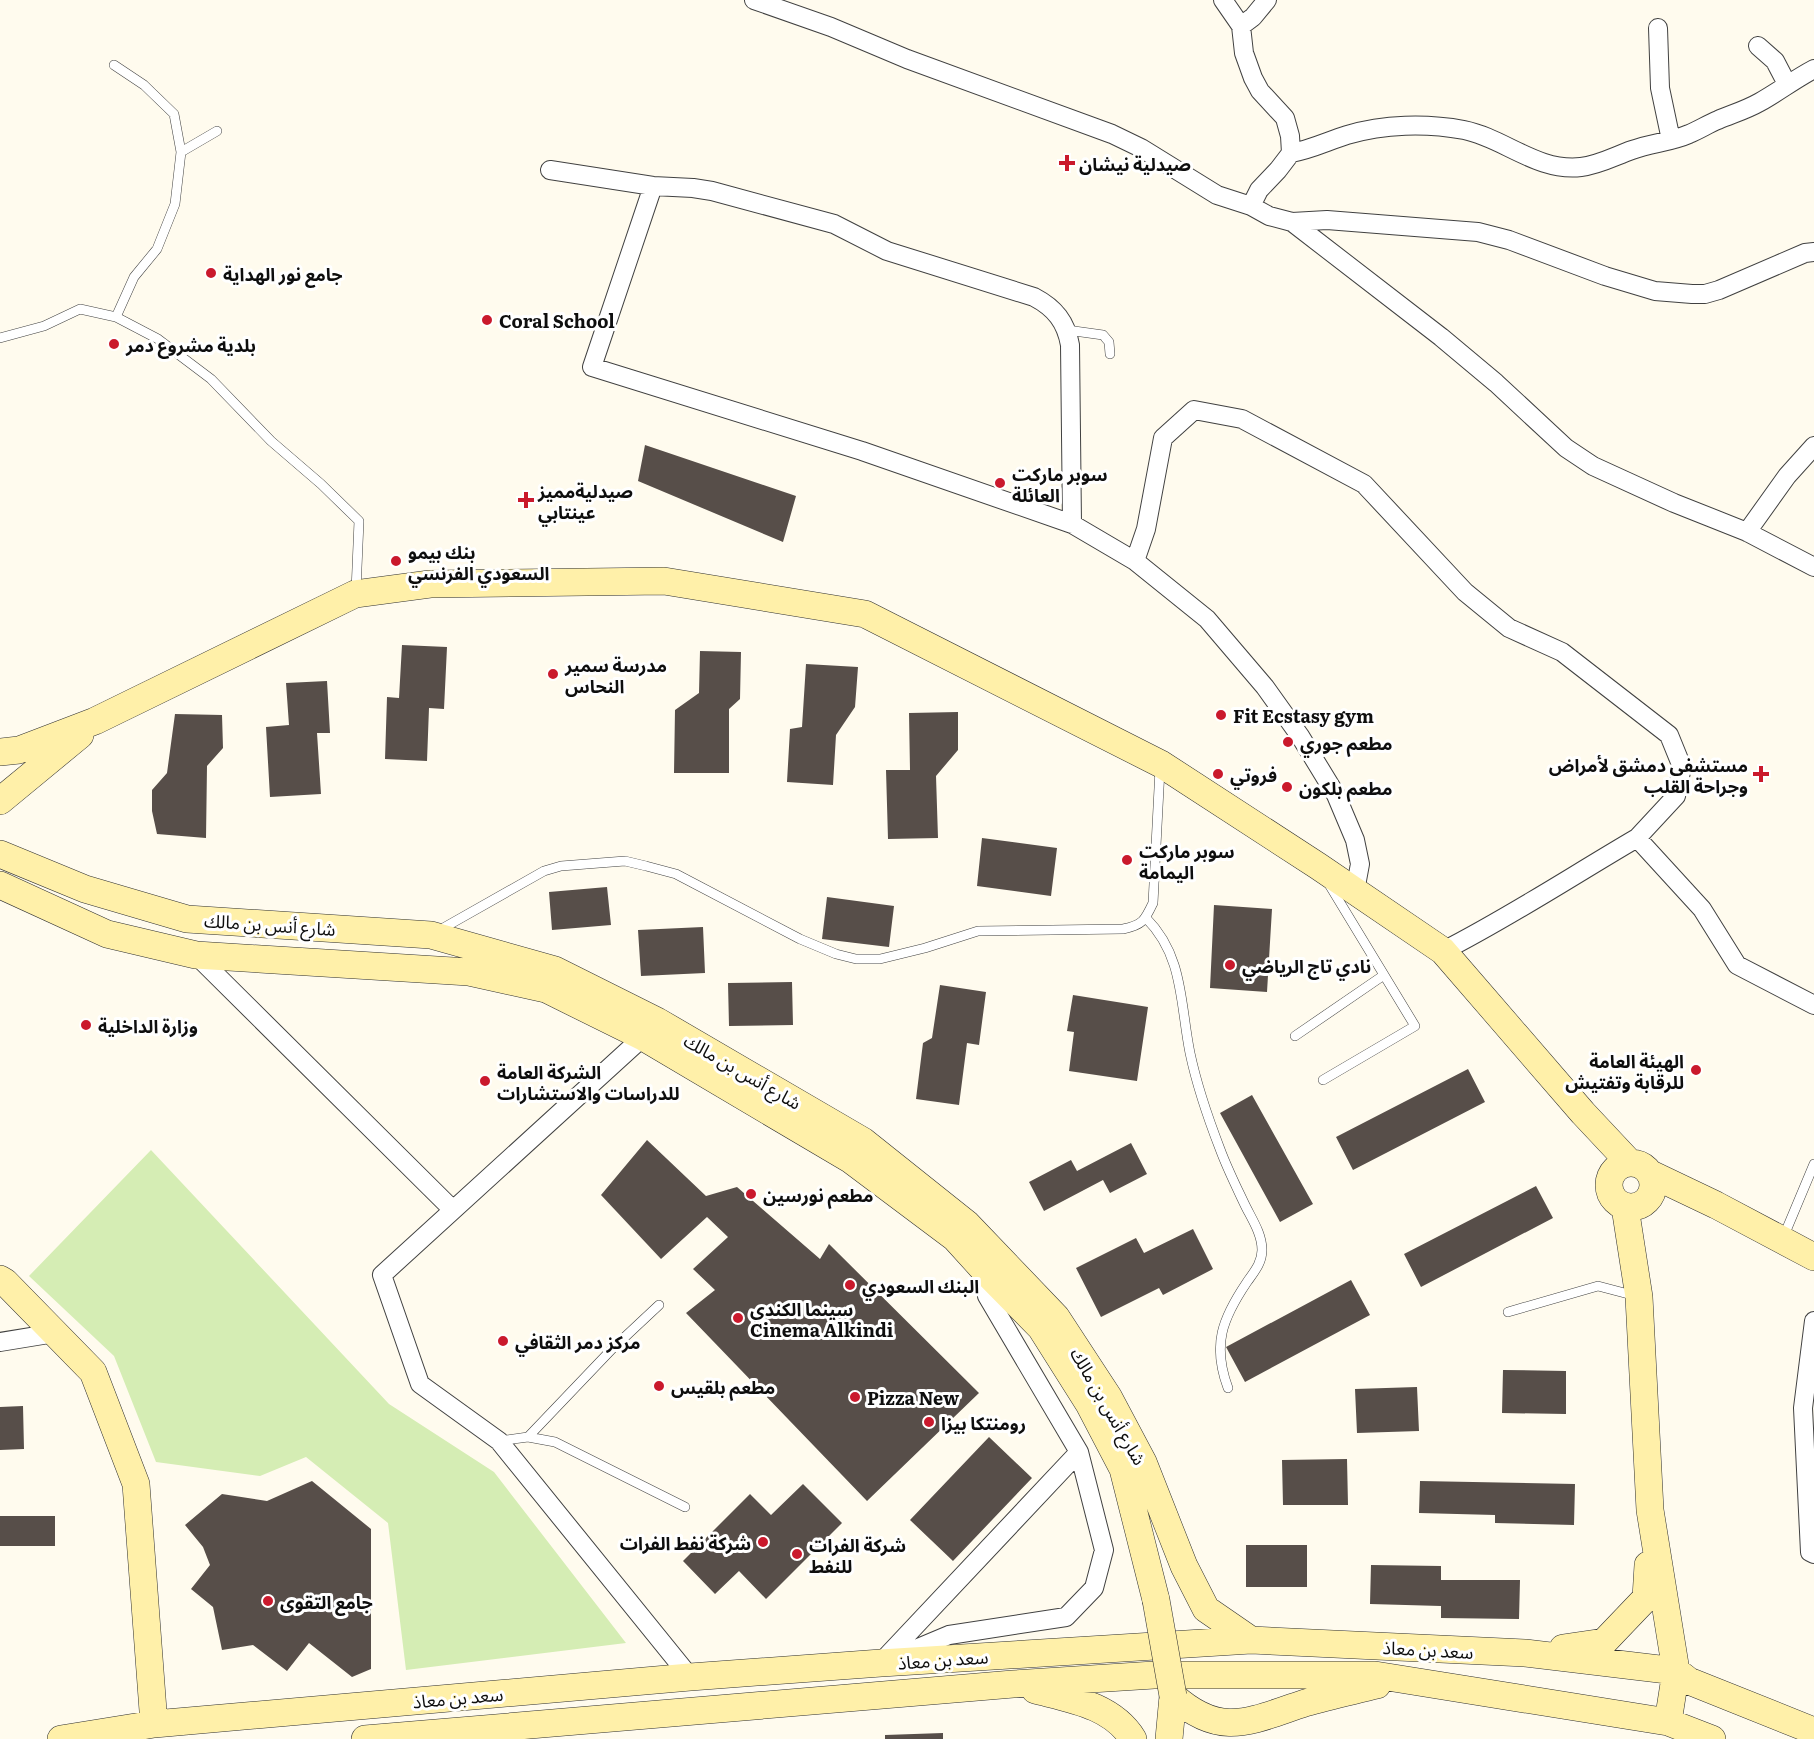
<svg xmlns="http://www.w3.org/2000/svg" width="1814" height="1739" viewBox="0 0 1814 1739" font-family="Literata,'Noto Sans Arabic',serif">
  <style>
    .green { fill: #d5edb4 }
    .building { fill: #574e49 }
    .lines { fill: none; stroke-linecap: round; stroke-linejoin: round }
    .lane-casing { stroke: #414141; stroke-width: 10 }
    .street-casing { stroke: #414141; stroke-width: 20 }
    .secondary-casing { stroke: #303030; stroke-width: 28 }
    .lane { stroke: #fff; stroke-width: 9 }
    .street { stroke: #fff; stroke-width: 18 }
    .secondary { stroke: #fff0a9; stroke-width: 27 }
    .secondary-bridge-casing { stroke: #303030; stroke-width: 28; stroke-linecap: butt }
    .secondary-bridge { stroke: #fff0a9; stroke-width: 27 }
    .poi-dot { fill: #ca192c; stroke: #fff; stroke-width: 2 }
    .labels { text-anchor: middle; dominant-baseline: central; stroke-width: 6; stroke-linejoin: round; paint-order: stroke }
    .poi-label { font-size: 18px; font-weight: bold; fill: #0e0e0e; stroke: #fff; text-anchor: start }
    .street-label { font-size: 18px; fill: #0e0e0e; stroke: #fff }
  </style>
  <rect width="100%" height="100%" fill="#fffbee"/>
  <path class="green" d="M151 1150 389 1404 494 1472 626 1643 406 1670 388 1523 306 1457 260 1476 156 1462 114 1356 29 1276Z"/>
  <path class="building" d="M645 445 796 496 783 542 638 481Z
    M402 645 447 647 444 709 429 708 427 761 385 759 387 697 399 698Z
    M700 651 741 652 740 699 729 709V773H674L675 710 699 693Z
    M806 664 858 667 855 707 836 735 833 785 787 782 790 729 802 727Z
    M327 681 330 733H317L321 794 270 797 266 727 289 725 286 683Z
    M958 712V750L936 776 938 838 888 839 886 770H910L909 713Z
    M175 714 222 715 223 748 207 766 206 838 157 834 152 811V790L167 773Z
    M982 838 1057 848 1051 896 977 886Z
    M607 887 611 925 552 930 549 892Z
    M827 897 894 906 889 947 822 939Z
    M1214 905 1272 909 1267 992 1210 988Z
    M703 927 705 973 641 976 638 930Z
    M792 982 793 1025 729 1026 728 983Z
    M940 985 986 992 979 1045 967 1043 959 1105 916 1099 923 1043 932 1038Z
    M1073 995 1148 1007 1137 1081 1069 1071 1074 1032 1067 1031Z
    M1468 1069 1485 1102 1353 1170 1336 1137Z
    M1252 1095 1313 1204 1280 1222 1220 1113Z
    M647 1140 706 1196 737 1187 820 1259 829 1244 979 1393 867 1501 686 1313 715 1290 693 1269 728 1237 707 1217 661 1259 601 1195Z
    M1131 1143 1147 1174 1110 1193 1103 1180 1044 1211 1029 1182 1071 1160 1077 1171Z
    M1536 1186 1553 1218 1421 1287 1404 1254Z
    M1193 1229 1213 1269 1163 1295 1159 1288 1101 1317 1076 1268 1136 1238 1144 1253Z
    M1351 1280 1370 1315 1245 1382 1226 1347Z
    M1503 1370 1566 1371V1414L1502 1413Z
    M1417 1387 1419 1431 1357 1433 1355 1389Z
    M23 1406 24 1449 0 1450V1407Z
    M989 1437 1032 1478 953 1561 910 1520Z
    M1347 1459 1348 1505H1283L1282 1460Z
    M312 1481 371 1529V1669L352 1677 309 1643 287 1671 253 1645 222 1650 213 1607 191 1589 210 1565 203 1547 185 1525 222 1494 267 1501Z
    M1420 1481 1575 1484 1574 1525 1495 1523V1515L1419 1513Z
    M803 1484 842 1523 766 1599 739 1571 715 1594 683 1561 750 1494 771 1515Z
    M0 1516H55V1546H0Z
    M1246 1545H1307V1587H1246Z
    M1371 1565 1441 1566V1580H1520L1519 1619 1441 1618V1606L1370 1604Z
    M943 1733V1739H885V1735Z"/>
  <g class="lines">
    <defs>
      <path id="lane" d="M114 65 144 85 174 114 181 152 175 204 157 249 134 277 116 317
        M181 152 217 131
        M1067 330 1103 335 1109 342 1110 354
        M0 338 44 326 80 309 116 317 158 339 211 379 271 441 321 484 359 521 356 591
        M1146 918C1184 956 1180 1004 1190 1053 1197 1086 1208 1118 1220 1149 1227 1168 1236 1186 1244 1203 1251 1218 1262 1233 1262 1250 1262 1263 1254 1272 1247 1282 1222 1319 1212 1345 1228 1388
        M438 931 544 871 561 866 625 861 646 866 676 874 800 939 836 954 856 959H880L925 948 978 931 1123 929C1143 925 1145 920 1153 903L1160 769
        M1295 1036 1384 975
        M1323 1080 1415 1026 1330 886
        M1783 1238 1814 1164
        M1508 1312 1598 1286 1636 1296
        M528 1437 612 1349 659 1305
        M499 1441 528 1437 555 1442 685 1507"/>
      <path id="street" d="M754 0 831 27 907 59 1112 134 1141 148 1217 195 1251 206 1269 216 1292 222 1327 220 1478 232 1509 240 1605 276 1655 291 1692 294H1705L1719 290 1805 253 1814 252
        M1223 0 1241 26 1244 53 1253 78 1260 91 1285 118 1290 136 1291 153 1278 170 1259 190 1251 206
        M1241 26 1253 17 1267 0
        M1658 28 1660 88 1671 140
        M1758 46 1775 61 1787 84
        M1291 153C1310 150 1328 141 1347 135 1384 124 1426 123 1464 130 1504 138 1537 172 1581 167 1599 165 1615 156 1632 150 1651 143 1671 142 1689 134 1699 130 1708 124 1718 120 1732 114 1746 110 1760 102 1778 92 1795 79 1814 69
        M550 170 653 186 693 188 712 191 834 224 887 251 1034 297C1055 308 1066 322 1070 345L1072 524
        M653 186 592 367 862 451 1072 524 1135 561
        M1292 222 1441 337 1496 383 1566 448 1593 466 1674 503 1747 532 1814 567
        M1747 532 1787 476 1814 446
        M1355 891 1360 864 1355 840 1336 795 1300 736 1265 687 1207 619 1135 561 1146 529 1163 438 1194 410 1242 419 1364 484 1465 592 1509 628 1562 652 1669 735 1682 767 1676 796 1637 838 1702 909 1737 965 1814 1005
        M1443 951C1510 917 1572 876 1637 838
        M196 955 452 1209
        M643 1037 382 1275 420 1384 499 1441 690 1677
        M1814 1321 1803 1408 1810 1552 1814 1554
        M0 1342 55 1333
        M899 1656 949 1635 1066 1617 1094 1588 1104 1550 1079 1452 987 1296 984 1270
        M886 1657 1079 1452"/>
      <path id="secondary" d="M0 752 19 750 95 721 355 594 430 584 664 581 865 614 1161 764 1318 866 1443 951 1583 1113 1629 1162
        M0 801 80 735
        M0 854 85 889 187 919 431 935 555 970 657 1021 863 1141 967 1224 1056 1317 1109 1398 1143 1462 1184 1566 1206 1609 1251 1640
        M0 885 107 934 196 955 469 972 546 989 643 1037 851 1160 955 1238 984 1270 1041 1328 1089 1404 1123 1469 1156 1600
        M1609 1185a22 22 0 1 1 44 0a22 22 0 1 1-44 0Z
        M1651 1174 1716 1205 1814 1257
        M1625 1207 1639 1297 1650 1510 1676 1671 1668 1722
        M0 1279 5 1282 93 1372 136 1484 154 1724
        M1563 1648 1604 1642 1646 1598 1648 1565
        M1035 1690C1070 1699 1112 1705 1133 1739
        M1173 1696C1221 1739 1250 1721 1305 1703 1328 1696 1353 1691 1377 1685
        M61 1739 154 1724 690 1677 881 1663 1251 1640 1525 1653 1676 1671 1689 1681 1814 1731
        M365 1739 1013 1684 1154 1675H1375L1668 1722 1712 1739
        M1169 1739 1173 1696"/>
    </defs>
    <use href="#lane" class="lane-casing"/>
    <use href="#street" class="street-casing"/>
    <use href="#secondary" class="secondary-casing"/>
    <use href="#lane" class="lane"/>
    <use href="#street" class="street"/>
    <use href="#secondary" class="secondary"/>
    <defs>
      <path id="secondary-bridge" d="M1156 1600 1173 1696"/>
    </defs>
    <use href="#secondary-bridge" class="secondary-bridge-casing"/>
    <use href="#secondary-bridge" class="secondary-bridge"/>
  </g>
  <g class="poi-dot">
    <path d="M1064 154h6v6h6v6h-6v6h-6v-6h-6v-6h6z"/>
    <circle cx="211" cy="273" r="6"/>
    <circle cx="487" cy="320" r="6"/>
    <circle cx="114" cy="344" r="6"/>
    <circle cx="1000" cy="483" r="6"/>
    <path d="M523 491h6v6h6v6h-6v6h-6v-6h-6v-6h6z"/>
    <circle cx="396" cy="561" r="6"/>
    <circle cx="553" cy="674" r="6"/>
    <circle cx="1221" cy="715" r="6"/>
    <circle cx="1288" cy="742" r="6"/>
    <circle cx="1218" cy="774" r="6"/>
    <path d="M1758 765h6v6h6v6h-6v6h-6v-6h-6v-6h6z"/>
    <circle cx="1287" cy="787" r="6"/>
    <circle cx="1127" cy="860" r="6"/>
    <circle cx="1230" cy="965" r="6"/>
    <circle cx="86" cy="1025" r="6"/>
    <circle cx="1696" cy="1070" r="6"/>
    <circle cx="485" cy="1081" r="6"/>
    <circle cx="751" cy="1194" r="6"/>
    <circle cx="850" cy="1285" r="6"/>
    <circle cx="738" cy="1318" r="6"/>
    <circle cx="503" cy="1341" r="6"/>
    <circle cx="659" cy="1386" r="6"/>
    <circle cx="855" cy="1397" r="6"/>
    <circle cx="929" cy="1422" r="6"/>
    <circle cx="763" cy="1542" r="6"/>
    <circle cx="797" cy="1554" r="6"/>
    <circle cx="268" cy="1601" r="6"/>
  </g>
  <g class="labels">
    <g class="poi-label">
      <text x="1079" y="163">صيدلية نيشان</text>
      <text x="223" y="273">جامع نور الهداية</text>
      <text x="499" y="320">Coral School</text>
      <text x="126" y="344">بلدية مشروع دمر</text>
      <text x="1012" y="473">سوبر ماركت<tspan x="1012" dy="21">العائلة</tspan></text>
      <text x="538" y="490">صيدليةمميز<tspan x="538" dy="21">عينتابي</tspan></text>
      <text x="408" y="551">بنك بيمو<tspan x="408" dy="21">السعودي الفرنسي</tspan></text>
      <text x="565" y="664">مدرسة سمير<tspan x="565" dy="21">النحاس</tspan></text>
      <text x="1233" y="715">Fit Ecstasy gym</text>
      <text x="1300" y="742">مطعم جوري</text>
      <text x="1748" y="764" text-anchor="end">مستشفى دمشق لأمراض<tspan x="1748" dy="21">وجراحة القلب</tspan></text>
      <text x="1230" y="774">فروتي</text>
      <text x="1299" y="787">مطعم بلكون</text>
      <text x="1139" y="850">سوبر ماركت<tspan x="1139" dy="21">اليمامة</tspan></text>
      <text x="1242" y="965">نادي تاج الرياضي</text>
      <text x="98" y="1025">وزارة الداخلية</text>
      <text x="1684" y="1060" text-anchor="end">الهيئة العامة<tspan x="1684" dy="21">للرقابة وتفتيش</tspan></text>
      <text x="497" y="1071">الشركة العامة<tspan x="497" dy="21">للدراسات والاستشارات</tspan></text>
      <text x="763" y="1194">مطعم نورسين</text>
      <text x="862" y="1285">البنك السعودي</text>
      <text x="750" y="1308">سينما الكندي<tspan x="750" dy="21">Cinema Alkindi</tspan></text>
      <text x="515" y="1341">مركز دمر الثقافي</text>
      <text x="671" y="1386">مطعم بلقيس</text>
      <text x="867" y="1397">Pizza New</text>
      <text x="941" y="1422">رومنتكا بيزا</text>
      <text x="751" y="1542" text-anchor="end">شركة نفط الفرات</text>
      <text x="809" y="1544">شركة الفرات<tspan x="809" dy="21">للنفط</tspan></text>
      <text x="280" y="1601">جامع التقوى</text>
    </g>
    <g class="street-label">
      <text transform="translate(270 924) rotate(4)">شارع أنس بن مالك</text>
      <text transform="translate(743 1071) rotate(30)">شارع أنس بن مالك</text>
      <text transform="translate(1109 1406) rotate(60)">شارع أنس بن مالك</text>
      <text transform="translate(1428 1649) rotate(3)">سعد بن معاذ</text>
      <text transform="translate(943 1659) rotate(-4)">سعد بن معاذ</text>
      <text transform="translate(458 1697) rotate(-5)">سعد بن معاذ</text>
    </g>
  </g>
</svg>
